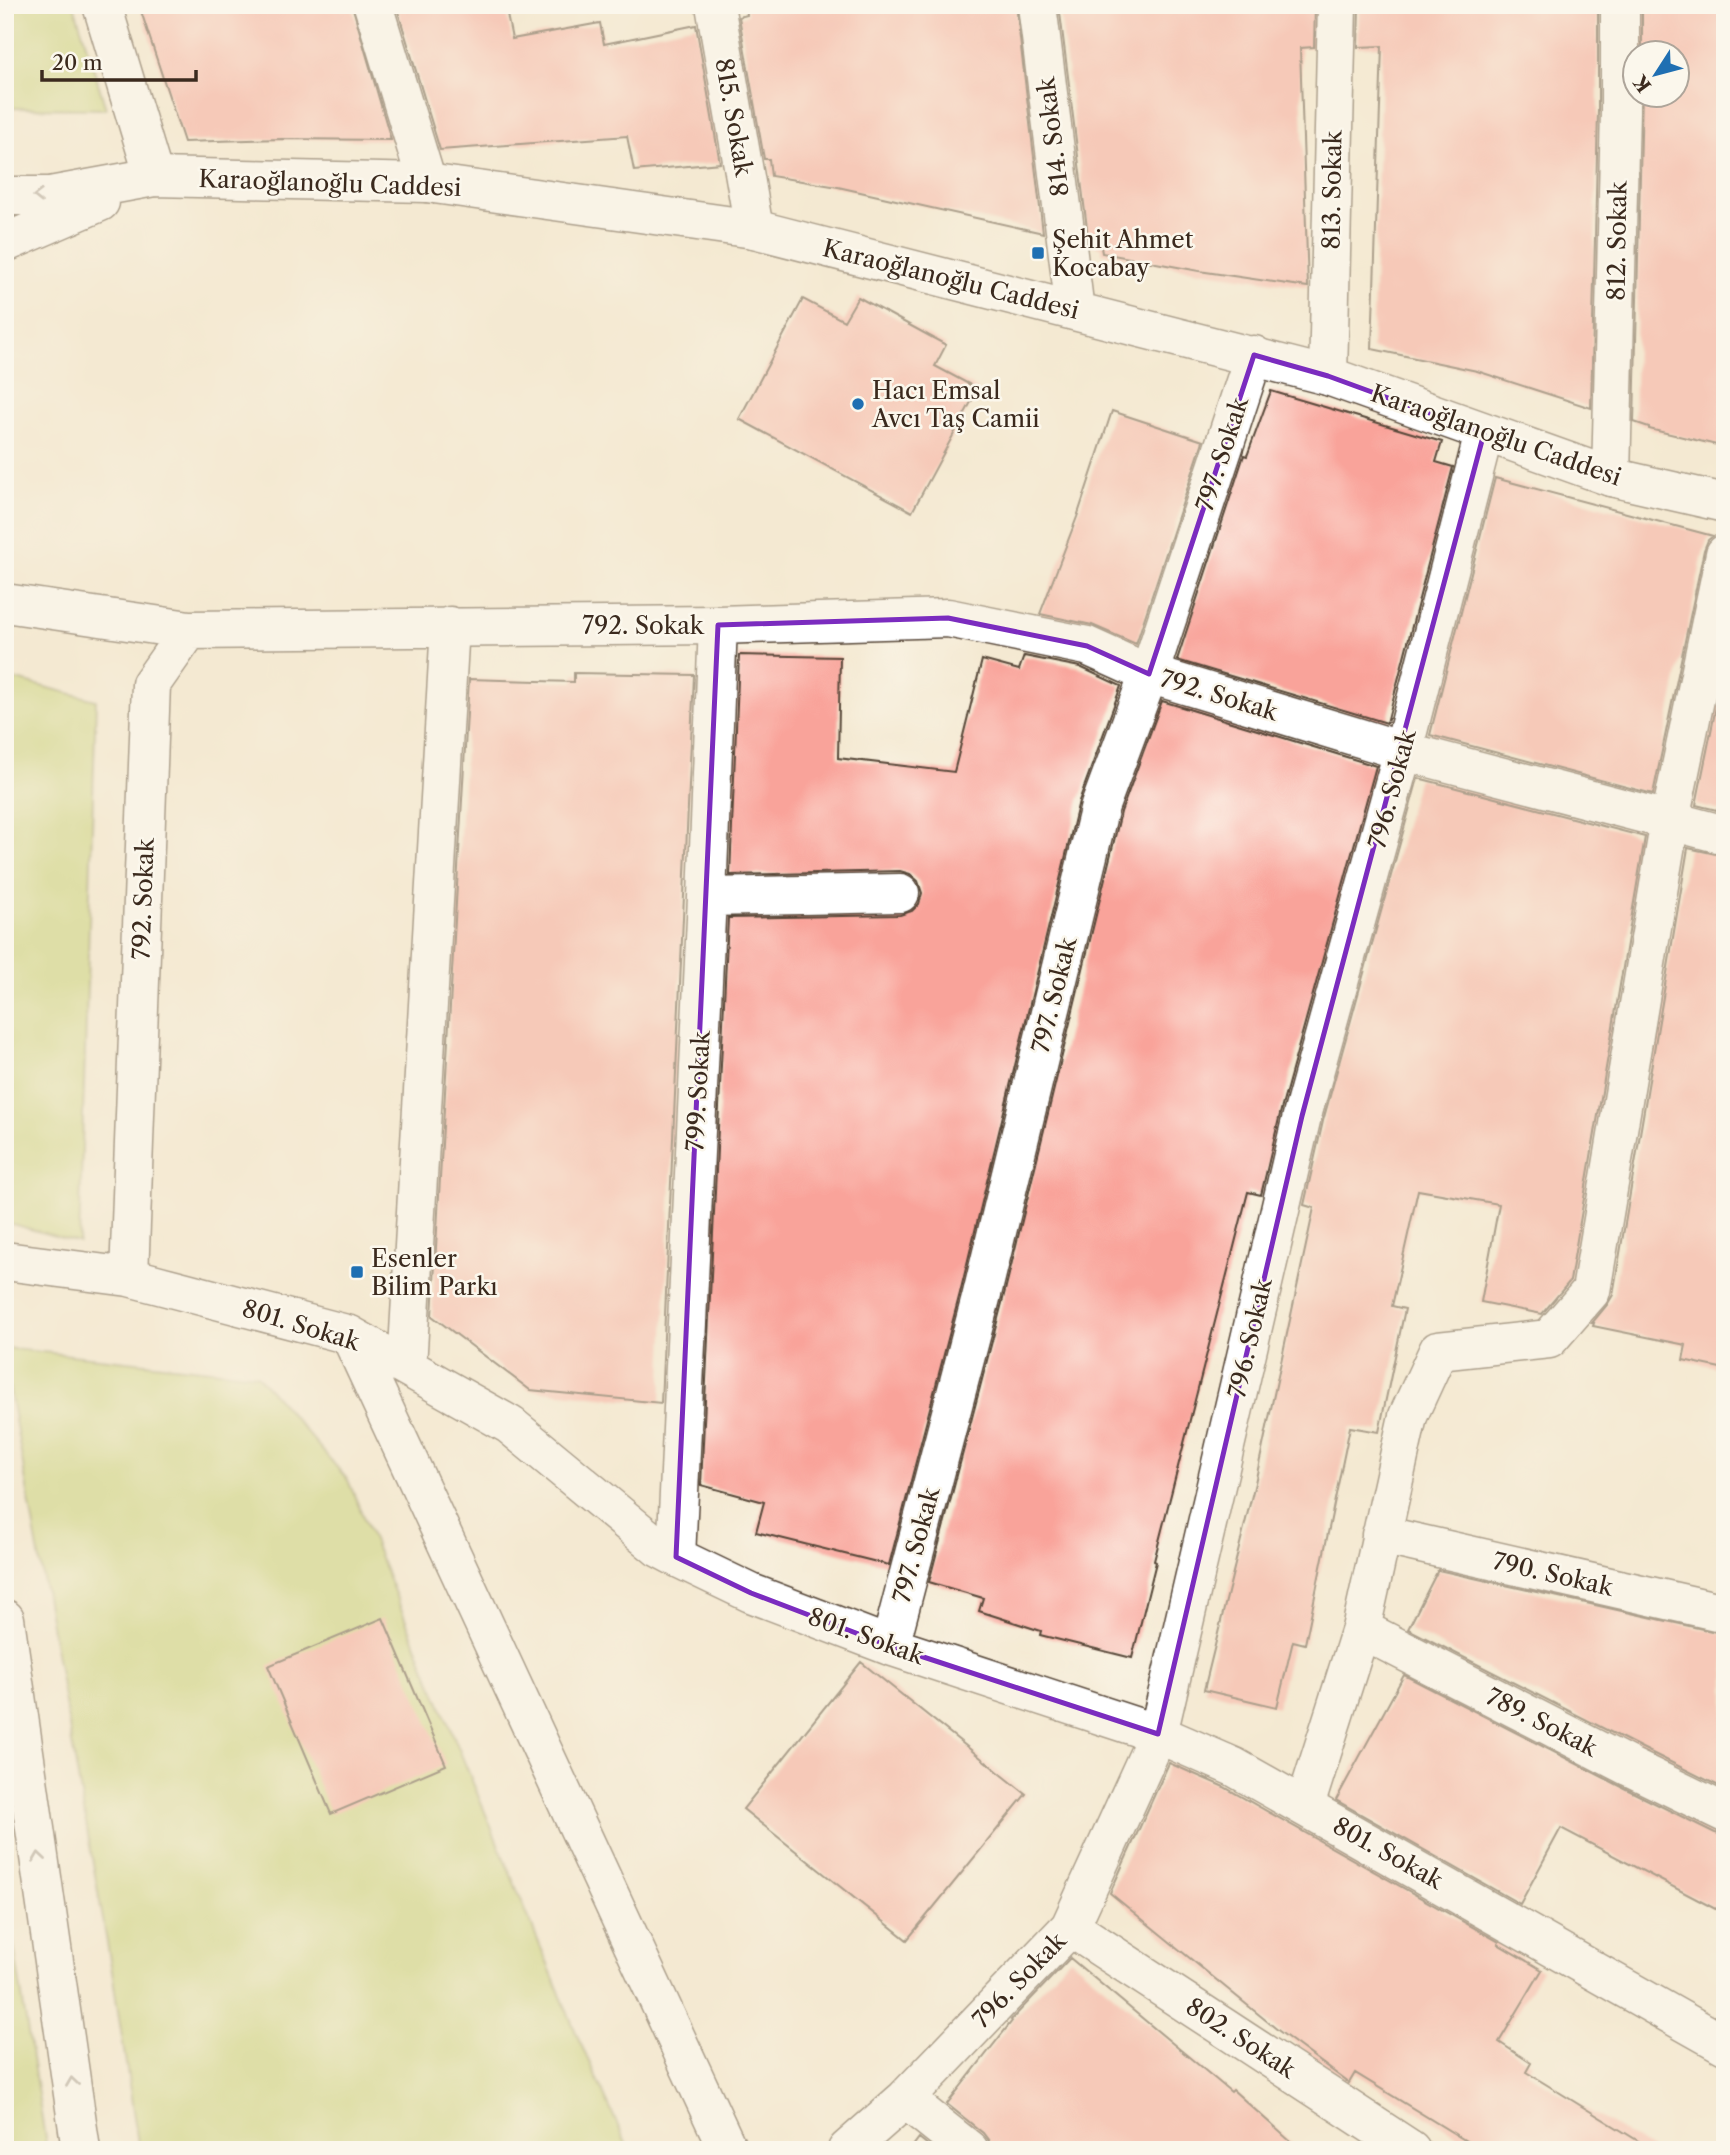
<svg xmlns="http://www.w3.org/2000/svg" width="1730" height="2155" viewBox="0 0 1730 2155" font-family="'Libre Caslon Text',serif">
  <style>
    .green { fill: #c4d173; stroke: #807e48; stroke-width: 2 }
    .building { fill: #f9a39a }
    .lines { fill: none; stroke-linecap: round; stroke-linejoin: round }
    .street-casing { stroke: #574739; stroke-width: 41 }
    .secondary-casing { stroke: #574739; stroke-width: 41 }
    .primary-casing { stroke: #574739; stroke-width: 41 }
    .street { stroke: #fff; stroke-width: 38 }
    .secondary { stroke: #fff; stroke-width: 38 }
    .primary { stroke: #fff; stroke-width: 38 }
    .oneway { stroke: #a79f9a }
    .marked { fill: none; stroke: #7b2cbf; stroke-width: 5; stroke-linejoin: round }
    .poi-dot { fill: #1f6fb2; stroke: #fbf7ec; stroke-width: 2.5 }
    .labels { text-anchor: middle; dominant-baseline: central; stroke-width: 5; stroke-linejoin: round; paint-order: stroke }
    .street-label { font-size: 24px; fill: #3b2a1e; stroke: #fbf7ec }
    .poi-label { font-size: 24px; fill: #3b2a1e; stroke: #fbf7ec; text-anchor: start }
  </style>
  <rect width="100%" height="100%" fill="#fbf7ec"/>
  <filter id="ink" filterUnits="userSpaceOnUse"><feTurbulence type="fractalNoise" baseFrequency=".0143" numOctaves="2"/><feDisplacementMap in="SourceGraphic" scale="14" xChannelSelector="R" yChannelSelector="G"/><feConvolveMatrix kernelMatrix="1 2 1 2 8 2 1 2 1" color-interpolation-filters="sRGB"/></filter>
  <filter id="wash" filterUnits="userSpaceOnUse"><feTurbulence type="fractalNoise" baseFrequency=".00686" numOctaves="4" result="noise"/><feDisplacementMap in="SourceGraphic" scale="28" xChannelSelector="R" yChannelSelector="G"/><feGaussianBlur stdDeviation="1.57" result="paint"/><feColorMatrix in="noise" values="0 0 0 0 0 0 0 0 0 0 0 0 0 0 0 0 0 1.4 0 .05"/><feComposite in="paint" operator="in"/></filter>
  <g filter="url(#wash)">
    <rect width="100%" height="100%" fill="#f4e9d2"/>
    <path class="green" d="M5 5H74L106 109 5 108Z
      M5 677 96 700 79 1243 5 1222Z
      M5 1348 257 1375 348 1480 579 2040 629 2150H139L112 1971 5 1363Z
      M5 1891 47 2150H5Z"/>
    <g id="blocks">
      <path class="building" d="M139 5H352L391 140 282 139 184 142Z
        M396 5H505L512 39 600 23 604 44 696 25 720 163 634 171 627 136 440 150Z
        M746 5H1016L1043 233 838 187 771 176 769 159H764L739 17 747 15Z
        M1059 5H1315L1314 47 1300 48 1308 287 1199 271 1102 253 1101 247 1089 244Z
        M1359 5H1598V111L1591 408 1477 371 1372 349 1382 46 1358 47Z
        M1642 5H1725V447L1649 429V427L1634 422 1642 94H1677V52H1642Z
        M858 297 946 345 935 366 978 389 912 512 739 419 803 299 844 321Z
        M1271 391 1442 442 1436 462 1453 467 1387 723 1177 660 1244 455 1247 456Z
        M1112 411 1203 441 1136 644 1092 625 1040 614 1077 517Z
        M1495 478 1713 536 1708 540 1704 550 1653 794 1430 735Z
        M739 655 840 657 838 758 954 772 982 660 1019 670 1024 656 1080 667 1121 686 1079 801 960 1293 889 1565 756 1532 764 1502 701 1485 728 918 900 915 912 911 919 904 922 893 918 881 910 874 900 871 730 875Z
        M1725 663V812L1696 805Z
        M574 673 694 675 661 1403 530 1390 432 1316 469 679 574 682Z
        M1162 701 1376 766 1281 1110 1261 1195 1248 1192 1154 1561 1156 1562 1132 1658 1040 1635 1041 1631 979 1611 983 1598 929 1582 1002 1303 1121 812Z
        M1418 778 1645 837 1570 1281 1542 1314 1481 1302 1499 1204 1418 1190 1392 1306 1405 1309 1379 1432 1350 1427 1305 1644 1293 1641 1277 1707 1204 1690 1255 1483 1314 1208 1304 1205 1323 1121Z
        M1688 848 1725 856V1369L1683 1360 1686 1345 1593 1326 1594 1323H1592L1607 1305 1613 1295Z
        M1438 1570 1725 1634V1789L1640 1747 1408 1629Z
        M383 1618 446 1765 331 1814 268 1666Z
        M861 1662 1026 1794 907 1940 743 1809Z
        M1404 1675 1620 1786 1715 1833 1725 1835V1914L1561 1828 1520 1904 1336 1800Z
        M1169 1763 1224 1787 1499 1942 1498 1944 1542 1970 1499 2042 1531 2063 1526 2072 1653 2150H1481L1355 2073 1349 2083 1279 2031 1110 1893Z
        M1070 1958 1231 2092 1233 2090 1300 2150H990L989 2141 983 2133 947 2104 1012 2021 1011 2020Z
        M919 2138 934 2150H910Z"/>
    </g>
  </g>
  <g filter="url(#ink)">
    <use href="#blocks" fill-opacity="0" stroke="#574739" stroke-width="2"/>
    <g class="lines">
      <defs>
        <path id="street" d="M102 5 154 177
          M373 5 427 183
          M715 5 754 229
          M1037 5 1075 311
          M1328 376 1337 5
          M1611 477 1620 111V5
          M5 603 189 630
          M707 897 900 893
          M5 1261 129 1277 350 1335 510 1425 659 1548 676 1557 751 1593 890 1646 1158 1734 1234 1767 1725 2045
          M129 1277 151 684 189 630 718 625 948 618 1087 646 1149 674 1403 751 1725 835
          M350 1335 728 2150
          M407 1367 450 626
          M1381 1535 1725 1613
          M676 1557 707 897 718 625
          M1361 1629 1630 1767 1725 1813
          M890 1646 981 1298 1100 806 1149 674 1254 355
          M1305 1806 1361 1629 1408 1416 1438 1351 1549 1339 1591 1291 1670 820 1725 554
          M1070 1927 1411 2150
          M905 2099 969 2150
          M847 2150 905 2099 1070 1927 1158 1734 1302 1116 1403 751 1484 433"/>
        <path id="secondary" d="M5 196H50L154 177 427 183 754 229 1328 376 1611 477 1725 503
          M5 243 100 202"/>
        <path id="primary" d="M5 1619 81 2150"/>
      </defs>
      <use href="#street" class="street-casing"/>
      <use href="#secondary" class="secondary-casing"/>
      <use href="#primary" class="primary-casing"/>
      <use href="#street" class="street"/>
      <use href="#secondary" class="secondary"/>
      <use href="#primary" class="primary"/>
    </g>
    <defs><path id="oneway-chevron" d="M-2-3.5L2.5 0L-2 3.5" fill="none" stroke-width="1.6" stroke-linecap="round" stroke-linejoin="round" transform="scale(1.75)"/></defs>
    <g class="oneway">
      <use href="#oneway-chevron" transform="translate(38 196) rotate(180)"/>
      <use href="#oneway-chevron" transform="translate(39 1857) rotate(-98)"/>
      <use href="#oneway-chevron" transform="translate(72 2082) rotate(-98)"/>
    </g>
  </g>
  <path d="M0 0H1730V2155H0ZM1254 355 1328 376 1484 433 1302 1116 1158 1734 890 1646 751 1593 676 1557 718 625 948 618 1087 646 1149 674Z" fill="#f4e9d2" fill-opacity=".55" fill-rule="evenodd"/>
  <path class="marked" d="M1254 355 1328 376 1484 433 1302 1116 1158 1734 890 1646 751 1593 676 1557 718 625 948 618 1087 646 1149 674Z"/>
  <g class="poi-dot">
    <rect x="1031" y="246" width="14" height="14" rx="3.5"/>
    <circle cx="858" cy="404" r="7"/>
    <rect x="350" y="1265" width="14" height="14" rx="3.5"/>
  </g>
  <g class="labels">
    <g class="street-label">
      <text transform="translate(734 117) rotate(80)">815. Sokak</text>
      <text transform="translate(1053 137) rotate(-97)">814. Sokak</text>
      <text transform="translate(330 183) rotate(2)">Karaoğlanoğlu Caddesi</text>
      <text transform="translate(1332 190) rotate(-89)">813. Sokak</text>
      <text transform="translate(1617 241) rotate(-89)">812. Sokak</text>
      <text transform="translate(951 279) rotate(14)">Karaoğlanoğlu Caddesi</text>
      <text transform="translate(1496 435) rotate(19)">Karaoğlanoğlu Caddesi</text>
      <text transform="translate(1222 454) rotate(-72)">797. Sokak</text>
      <text x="643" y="625">792. Sokak</text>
      <text transform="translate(1219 695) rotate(17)">792. Sokak</text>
      <text transform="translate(1392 789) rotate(-75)">796. Sokak</text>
      <text transform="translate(143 899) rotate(-88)">792. Sokak</text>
      <text transform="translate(1054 995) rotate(-76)">797. Sokak</text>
      <text transform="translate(698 1091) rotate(-87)">799. Sokak</text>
      <text transform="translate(301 1325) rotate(17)">801. Sokak</text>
      <text transform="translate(1250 1338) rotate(-77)">796. Sokak</text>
      <text transform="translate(916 1545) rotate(-75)">797. Sokak</text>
      <text transform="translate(1553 1574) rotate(13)">790. Sokak</text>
      <text transform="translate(866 1636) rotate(20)">801. Sokak</text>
      <text transform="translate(1542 1722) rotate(27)">789. Sokak</text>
      <text transform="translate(1388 1853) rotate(29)">801. Sokak</text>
      <text transform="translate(1019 1980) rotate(-46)">796. Sokak</text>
      <text transform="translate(1241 2038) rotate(33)">802. Sokak</text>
    </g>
    <g class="poi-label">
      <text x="1052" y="239">Şehit Ahmet<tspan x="1052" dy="28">Kocabay</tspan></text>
      <text x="872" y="390">Hacı Emsal<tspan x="872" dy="28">Avcı Taş Camii</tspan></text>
      <text x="371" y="1258">Esenler<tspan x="371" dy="28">Bilim Parkı</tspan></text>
    </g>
  </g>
  <rect width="1730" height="2155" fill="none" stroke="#fbf7ec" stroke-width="28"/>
  <g transform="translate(1656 74) rotate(234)"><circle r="33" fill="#fbf7ec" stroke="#aea59a" stroke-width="2"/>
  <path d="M0-5L12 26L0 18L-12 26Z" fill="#1f6fb2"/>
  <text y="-10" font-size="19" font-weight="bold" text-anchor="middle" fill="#3b2a1e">K</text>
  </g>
  <path d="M42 70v10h154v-10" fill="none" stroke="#3b2a1e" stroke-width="3.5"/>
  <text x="52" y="70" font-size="21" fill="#3b2a1e" stroke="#fbf7ec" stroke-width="5" paint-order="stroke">20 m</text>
</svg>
